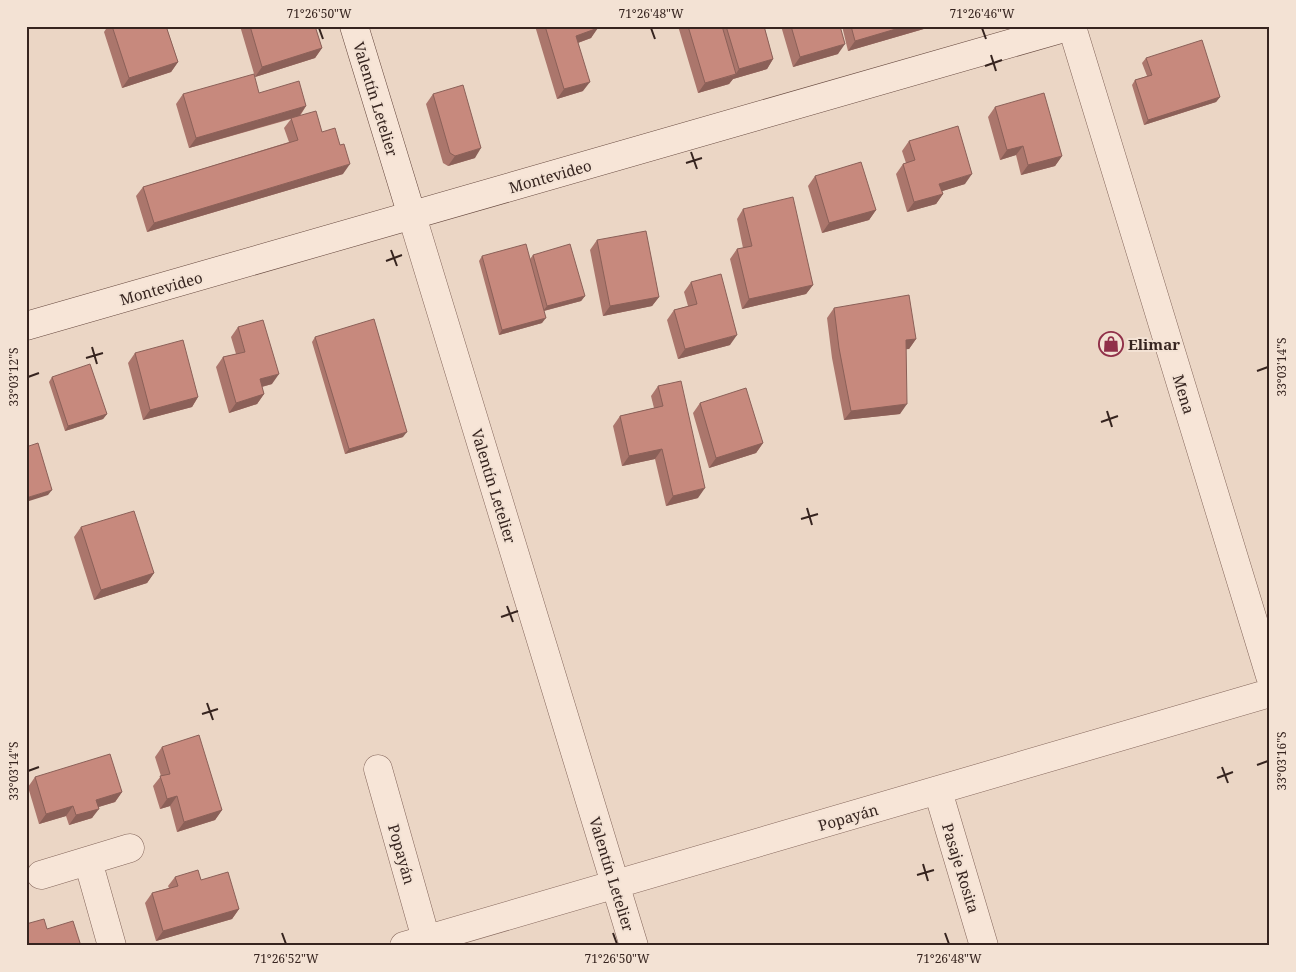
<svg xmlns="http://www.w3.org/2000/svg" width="1296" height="972" viewBox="0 0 1296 972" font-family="'Noto Serif',serif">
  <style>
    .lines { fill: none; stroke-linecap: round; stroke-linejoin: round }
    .street-casing { stroke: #85675c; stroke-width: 29 }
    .secondary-casing { stroke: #67493f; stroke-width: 29 }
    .street { stroke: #f7e5d7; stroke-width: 28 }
    .secondary { stroke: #f7e5d7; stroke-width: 28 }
    .wall { fill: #ab766c }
    .shaded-wall { fill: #8b6058 }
    .building { fill: #c7897d; stroke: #8b6058 }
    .ticks { fill: none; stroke: #36241f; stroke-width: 2 }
    .labels { text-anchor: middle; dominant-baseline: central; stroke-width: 4; stroke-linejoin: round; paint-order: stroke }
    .street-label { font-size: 15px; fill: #36241f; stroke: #f3e2d4 }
    .poi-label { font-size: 15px; font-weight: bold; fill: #36241f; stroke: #f3e2d4; text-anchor: start }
    .neatline { fill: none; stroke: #36241f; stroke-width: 2 }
    .ticks-label { font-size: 12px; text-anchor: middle; fill: #36241f }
  </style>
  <rect width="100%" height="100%" fill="#ebd6c5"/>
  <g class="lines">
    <defs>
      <path id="street" d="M1074 26 1072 27 1270 676
        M412 216 634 946
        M378 769 428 946
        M938 791 984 946
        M88 861 112 946
        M41 875 130 848
        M404 946 1270 693"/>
      <path id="secondary" d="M354 26 412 216
        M26 326 1071 26"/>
    </defs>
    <use href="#street" class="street-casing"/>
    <use href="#secondary" class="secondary-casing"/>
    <use href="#street" class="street"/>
    <use href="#secondary" class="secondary"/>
  </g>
  <path class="wall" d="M108 26H166L178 62 171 72 122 88 104 32Z
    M240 26H315L322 48 315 58 255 77Z
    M535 26H598L591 38 578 43 583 91 557 99Z
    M678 26H764L773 59 767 69 733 79 729 84 698 93Z
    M781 26H840L838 54 793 67Z
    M842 26H934L848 51Z
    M1146 58 1220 97 1216 102 1144 125 1132 85 1135 80 1147 76 1142 63Z
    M259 93 306 106 300 116 322 132 343 174 147 232 136 196 143 187 289 142 284 128 291 119 189 148 176 104 183 94Z
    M433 94 475 158 448 166 443 163 426 104Z
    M995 107 1062 156 1055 166 1021 175 1016 155 1000 160 988 117Z
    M909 141 965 184 942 191 943 194 936 204 907 212 896 174 903 164 906 163 902 151Z
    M815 176 876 210 869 220 822 233 808 186Z
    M743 209 813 285 806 294 742 309 730 259 737 249 743 248 737 219Z
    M597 240 659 297 652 306 603 316 590 250Z
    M533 255 585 296 581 301 544 311 542 323 499 335 479 261 482 256 530 259Z
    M691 282 730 345 678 359 667 320 674 310 688 306 684 292Z
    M834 308 916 339 909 349H906L900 414 844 420 832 358 827 318Z
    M238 327 272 384 262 387 264 394 257 404 229 413 216 367 223 357 236 354 231 337Z
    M315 337 403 437 345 454 312 342Z
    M135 353 198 397 192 407 143 420 128 363Z
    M52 377 107 414 103 419 65 431 49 382Z
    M658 386 698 498 666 506 655 459 622 466 613 426 620 416 654 408 651 396Z
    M700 403 763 443 756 453 709 468 693 413Z
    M81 527 154 573 147 583 94 600 74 537Z
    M162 747 222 810 215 820 177 832 170 806 160 809 153 786 161 776 155 757Z
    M35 777 122 792 115 802 98 807 92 818 69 825 66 816 39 824 28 787Z
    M175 877 201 880 239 909 232 919 156 941 145 903 152 893 169 888 168 886Z"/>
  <path class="shaded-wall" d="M906 26H934L848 51 855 41Z
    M598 28 591 38 569 46 576 36Z
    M845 44 838 54 793 67 800 57Z
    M322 48 315 58 255 77 262 67Z
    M773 59 767 69 733 79 729 84 698 93 705 83 735 75 739 69Z
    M178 62 171 72 122 88 129 78Z
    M590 82 583 91 557 99 564 89Z
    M1220 97 1216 102 1144 125 1148 120Z
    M306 106 299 116 189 148 196 138Z
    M1023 146 1016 155 1000 160 1007 150Z
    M481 148 475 158 448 166 455 156Z
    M1062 156 1055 166 1021 175 1028 165Z
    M350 164 343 174 147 232 154 223Z
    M972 174 965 184 933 194 939 184Z
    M943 194 936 204 907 212 914 202Z
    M876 210 869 220 822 233 829 223Z
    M813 285 806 294 742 309 749 299Z
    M585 296 581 301 543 311 547 306Z
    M659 297 652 306 603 316 610 306Z
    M546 318 542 323 499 335 502 330Z
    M737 335 730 345 678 359 685 349Z
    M916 339 909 349 899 350 906 340Z
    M279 374 272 384 253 389 260 379Z
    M264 394 257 404 229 413 236 403Z
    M198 397 192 407 143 420 150 410Z
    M907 404 900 414 844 420 851 411Z
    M107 414 103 419 65 431 68 426Z
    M407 432 403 437 345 454 349 449Z
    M763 443 756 453 709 468 716 458Z
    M662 449 655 459 622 466 629 456Z
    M705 488 698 498 666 506 673 496Z
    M52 490 48 495 26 502V498Z
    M154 573 147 583 94 600 101 590Z
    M122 792 115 802 89 810 96 800Z
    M177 796 170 806 160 809 167 799Z
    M73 806 66 816 39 824 46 814Z
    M99 809 92 818 69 825 76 815Z
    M222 810 215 820 177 832 184 822Z
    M239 909 232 919 156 941 163 931Z"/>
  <path class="building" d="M112 26H166L178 62 129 78Z
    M250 26H315L322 48 262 67Z
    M545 26H598V28L576 36 590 82 564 89Z
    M688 26H722L736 74 705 83Z
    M726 26H764L773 59 739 69Z
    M791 26H840L845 44 800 57Z
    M851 26H906L855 41Z
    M1202 40 1220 97 1148 120 1135 80 1152 75 1146 58Z
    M254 74 259 93 299 81 306 106 196 138 183 94Z
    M463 85 481 148 455 156 450 153 433 94Z
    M1044 93 1062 156 1028 165 1023 146 1007 150 995 107Z
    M316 111 322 132 335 128 340 145 344 144 350 164 154 223 143 187 298 140 291 118Z
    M958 126 972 174 939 184 943 194 914 202 903 164 915 160 909 141Z
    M861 162 876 210 829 223 815 176Z
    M793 197 813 285 749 299 737 249 752 246 743 209Z
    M646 231 659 297 610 306 597 240Z
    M526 244 546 318 502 330 482 256Z
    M570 244 585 296 547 306 533 255Z
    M721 274 737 335 685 349 674 310 697 304 691 282Z
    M909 295 916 339 906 340 907 404 851 411 839 348 834 308Z
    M374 319 407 432 349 449 315 337Z
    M263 320 279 374 260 379 264 394 236 403 223 357 245 352 238 327Z
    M183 340 198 397 150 410 135 353Z
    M90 364 107 414 68 426 52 377Z
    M681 381 705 488 673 496 662 449 629 456 620 416 663 406 658 386Z
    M746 388 763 443 716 458 700 403Z
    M38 443 52 490 26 498V447Z
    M134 511 154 573 101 590 81 527Z
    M199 735 222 810 184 822 177 796 167 799 164 788 160 776 170 774 162 747Z
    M110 754 122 792 96 800 99 809 76 815 73 806 46 814 35 777Z
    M198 870 201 880 228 872 239 909 163 931 152 893 178 886 175 877Z
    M44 919 47 929 73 921 81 946H26V924Z"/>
  <path class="ticks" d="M319 28 323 39M651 28 655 39M982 28 986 39M991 55 996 71M985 66 1002 60M691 152 697 169M686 163 702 158M391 250 397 266M386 261 402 255M92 347 97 364M86 358 103 353M1257 371 1268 367M28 377 39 373M1107 411 1112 427M1101 422 1118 416M807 508 812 525M801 519 818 514M507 606 513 622M501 617 518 611M207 703 213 720M202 714 218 709M1257 765 1268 761M1222 767 1228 783M28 771 39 767M1217 778 1233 772M923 864 928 881M917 875 934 870M282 933 286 944M613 933 617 944M945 933 949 944"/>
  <defs>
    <symbol id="shop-ring" viewBox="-11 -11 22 22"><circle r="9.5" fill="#f3e2d4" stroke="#903049" stroke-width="1.5"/><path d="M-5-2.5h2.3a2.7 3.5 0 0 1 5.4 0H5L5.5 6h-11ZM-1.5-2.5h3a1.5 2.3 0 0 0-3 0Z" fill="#903049"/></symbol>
  </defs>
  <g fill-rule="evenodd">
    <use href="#shop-ring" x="1097" y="330" width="28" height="28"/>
  </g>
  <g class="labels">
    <g class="street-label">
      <text transform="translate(376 99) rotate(73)">Valentín Letelier</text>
      <text transform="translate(550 176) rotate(-16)">Montevideo</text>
      <text transform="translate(161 288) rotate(-16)">Montevideo</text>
      <text transform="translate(1184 394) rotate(73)">Mena</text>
      <text transform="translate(494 486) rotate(73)">Valentín Letelier</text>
      <text transform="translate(848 817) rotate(-16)">Popayán</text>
      <text transform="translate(402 854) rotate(74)">Popayán</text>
      <text transform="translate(961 868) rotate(73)">Pasaje Rosita</text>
      <text transform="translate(612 874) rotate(73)">Valentín Letelier</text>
    </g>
    <g class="poi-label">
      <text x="1128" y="344">Elimar</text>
    </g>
  </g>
  <rect width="1296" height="972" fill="none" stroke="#f3e2d4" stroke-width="55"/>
  <rect x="28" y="28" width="1240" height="916" class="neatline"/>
  <g class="ticks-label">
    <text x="319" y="18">71°26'50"W</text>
    <text x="651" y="18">71°26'48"W</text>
    <text x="982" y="18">71°26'46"W</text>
    <text transform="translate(1282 367) rotate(-90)" y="4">33°03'14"S</text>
    <text transform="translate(14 377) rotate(-90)" y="4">33°03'12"S</text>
    <text transform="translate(1282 761) rotate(-90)" y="4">33°03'16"S</text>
    <text transform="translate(14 771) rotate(-90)" y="4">33°03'14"S</text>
    <text x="286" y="963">71°26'52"W</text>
    <text x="617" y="963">71°26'50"W</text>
    <text x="949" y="963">71°26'48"W</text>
  </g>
</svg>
